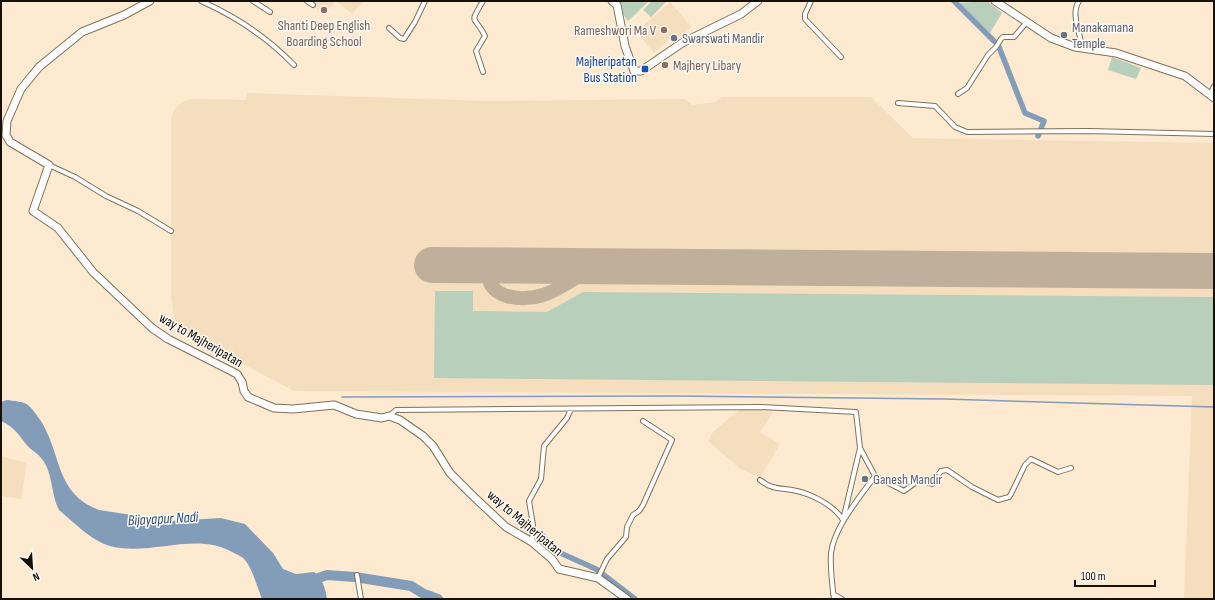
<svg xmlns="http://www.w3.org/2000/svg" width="1215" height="600" viewBox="0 0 1215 600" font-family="'Sofia Sans Condensed',sans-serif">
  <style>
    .built { fill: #f5debe }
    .green { fill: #b7cfbb }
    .water { fill: #839cb8 }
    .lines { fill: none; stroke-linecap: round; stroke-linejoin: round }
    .stream { stroke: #839cb8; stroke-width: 1.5 }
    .canal { stroke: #839cb8; stroke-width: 5.5 }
    .river { stroke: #839cb8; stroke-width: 10 }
    .taxiway { stroke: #c0b09b; stroke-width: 14 }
    .runway { stroke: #c0b09b; stroke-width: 36 }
    .street-casing { stroke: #81715a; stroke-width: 6 }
    .primary-casing { stroke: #81715a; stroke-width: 9 }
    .street { stroke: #fff; stroke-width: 4 }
    .primary { stroke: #fff; stroke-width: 7 }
    .education-dot { fill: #8d6e63; stroke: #fefaf5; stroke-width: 1.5 }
    .worship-dot { fill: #6b7280; stroke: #fefaf5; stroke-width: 1.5 }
    .transit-dot { fill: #1a4fb4; stroke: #fefaf5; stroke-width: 1.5 }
    .labels { text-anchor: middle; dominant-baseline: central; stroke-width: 3; stroke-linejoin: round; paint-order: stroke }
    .education-label { font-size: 14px; fill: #785e54; stroke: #fefaf5 }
    .worship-label { font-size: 14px; fill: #5b616d; stroke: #fefaf5; text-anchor: start }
    .transit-label { font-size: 14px; fill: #164399; stroke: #fefaf5; text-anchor: end }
    .street-label { font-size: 14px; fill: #161007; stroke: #fefaf5 }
    .water-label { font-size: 15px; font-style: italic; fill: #2b5079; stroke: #fefaf5 }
  </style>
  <rect width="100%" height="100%" fill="#fdead1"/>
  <path class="built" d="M315 1H335L324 17 312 3Z
    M336 1H364L352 14Z
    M670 2 692 27 679 38 675 34 654 53 636 32Z
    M247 93 488 101 684 99 692 105 715 102 722 97H871L913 138 1214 143V599H1184L1192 396 294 391 179 330 175 325 171 294V119L174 110 180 104 190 99 246 100Z
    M748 408 775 409 760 432 780 444 760 478 739 468 708 441 713 432 740 409Z
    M1 456 27 463 21 499 1 496Z"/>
  <path class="green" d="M619 1H649L628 21 622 13Z
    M652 1 666 2 651 17 643 10Z
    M987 1 1002 13 990 33 959 3Z
    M1112 57 1141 68 1136 79 1108 70Z
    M435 291H473V311L547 312 583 292 1214 297V385L434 378Z"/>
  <path class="water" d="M7 400C13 401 23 401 28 405 33 409 37 416 41 421 62 455 55 493 99 510L171 521 221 518 245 524 273 553 283 569 296 574 314 572C323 580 325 587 327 599H262C257 587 253 570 245 560 243 557 238 555 234 553 197 531 154 555 114 547 93 543 75 523 59 510 51 495 53 473 42 459 38 453 30 450 26 444 19 435 13 426 1 421V402Z"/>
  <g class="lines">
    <path class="stream" d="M342 397 676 396 944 399 1214 407"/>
    <path class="canal" d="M954 1 994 41
      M999 47 1025 113 1044 121 1038 136
      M541 534 556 551 596 569 635 599"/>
    <path class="river" d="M307 582 327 575 355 577 411 586 424 594 438 599"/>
    <path class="taxiway" d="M541 265C521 262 503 242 489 268 483 299 522 302 543 295 569 287 579 269 610 266"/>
    <path class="runway" d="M432 265 1214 271"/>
    <defs>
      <path id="street" d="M201 1C237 17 267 37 294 65
        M253 1 270 12
        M307 1 313 5
        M811 1 805 14V19L841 57
        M1079 1C1070 14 1081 34 1082 48
        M389 28 400 38 404 39 415 22 425 1
        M483 72 476 51 485 36C475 15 468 26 483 1
        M958 94 967 88 988 55 996 47 1001 39 1003 37H1014L1026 23
        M1210 95 1214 86
        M898 103 935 106 955 127 967 132 1089 131 1214 134
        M49 165 75 177 106 196 138 211 171 231
        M389 416 396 410 761 407 856 412 860 448 875 476C860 497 834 527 831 553 830 569 832 584 834 599
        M875 476 904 491 919 480 932 484 941 471 947 470 972 487 998 500 1009 497 1011 494 1025 465 1031 459 1058 472 1071 468
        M760 480C771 489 779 488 792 490 810 493 834 505 843 520L860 448
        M532 542 533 525 529 501 541 479 544 446 567 418 571 409
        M357 575 361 599
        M598 578 607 559 626 537 627 527 633 515 639 511 643 505 672 440 643 421
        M833 594 842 599"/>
      <path id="primary" d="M150 1 124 15 82 32 39 67 21 89 7 121 6 135 10 142 49 165 33 211 58 228 93 272 152 328 168 339 237 374 242 382 244 391 248 397 274 408 293 409 334 405 356 414 382 418 389 416 400 420 423 436 433 446 450 473 473 496 506 527 532 542 552 559 559 569 598 578 627 599
        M612 1 617 5 625 46 634 71H641L682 43 741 14 758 1
        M995 1 1051 38 1075 47 1116 53 1185 76 1214 98"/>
    </defs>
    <use href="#street" class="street-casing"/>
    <use href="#primary" class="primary-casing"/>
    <use href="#street" class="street"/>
    <use href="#primary" class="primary"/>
  </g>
  <g class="education-dot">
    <circle cx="324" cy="10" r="4"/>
    <circle cx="664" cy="30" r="4"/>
    <circle cx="665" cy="65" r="4"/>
  </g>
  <g class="worship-dot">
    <circle cx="1064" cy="35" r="4"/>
    <circle cx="674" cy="38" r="4"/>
    <circle cx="865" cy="479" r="4"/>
  </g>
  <rect class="transit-dot" x="641" y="65" width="8" height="8" rx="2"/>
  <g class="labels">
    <g class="education-label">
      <text x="324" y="25">Shanti Deep English<tspan x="324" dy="16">Boarding School</tspan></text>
      <text x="656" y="30" text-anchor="end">Rameshwori Ma V</text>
      <text x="673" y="65" text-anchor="start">Majhery Libary</text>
    </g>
    <g class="worship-label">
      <text x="1072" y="27">Manakamana<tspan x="1072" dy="16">Temple</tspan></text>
      <text x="682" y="38">Swarswati Mandir</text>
      <text x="873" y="479">Ganesh Mandir</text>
    </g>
    <g class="transit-label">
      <text x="637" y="61">Majheripatan<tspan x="637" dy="16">Bus Station</tspan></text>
    </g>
    <g class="street-label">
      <text transform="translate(201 340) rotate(30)">way to Majheripatan</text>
      <text transform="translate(525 523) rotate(40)">way to Majheripatan</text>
    </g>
    <g class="water-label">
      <text transform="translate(163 519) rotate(-3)">Bijayapur Nadi</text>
    </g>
  </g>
  <rect width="1215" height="600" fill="none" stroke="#161007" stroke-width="4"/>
  <g transform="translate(32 568) rotate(155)" stroke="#fefaf5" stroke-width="3" paint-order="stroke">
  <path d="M0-3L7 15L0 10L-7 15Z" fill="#161007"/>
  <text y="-6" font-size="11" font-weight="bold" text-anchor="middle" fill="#161007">N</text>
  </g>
  <path d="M1075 580v6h80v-6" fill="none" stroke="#161007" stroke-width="2"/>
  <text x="1081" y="580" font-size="12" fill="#161007" stroke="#fefaf5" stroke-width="3" paint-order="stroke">100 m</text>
</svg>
